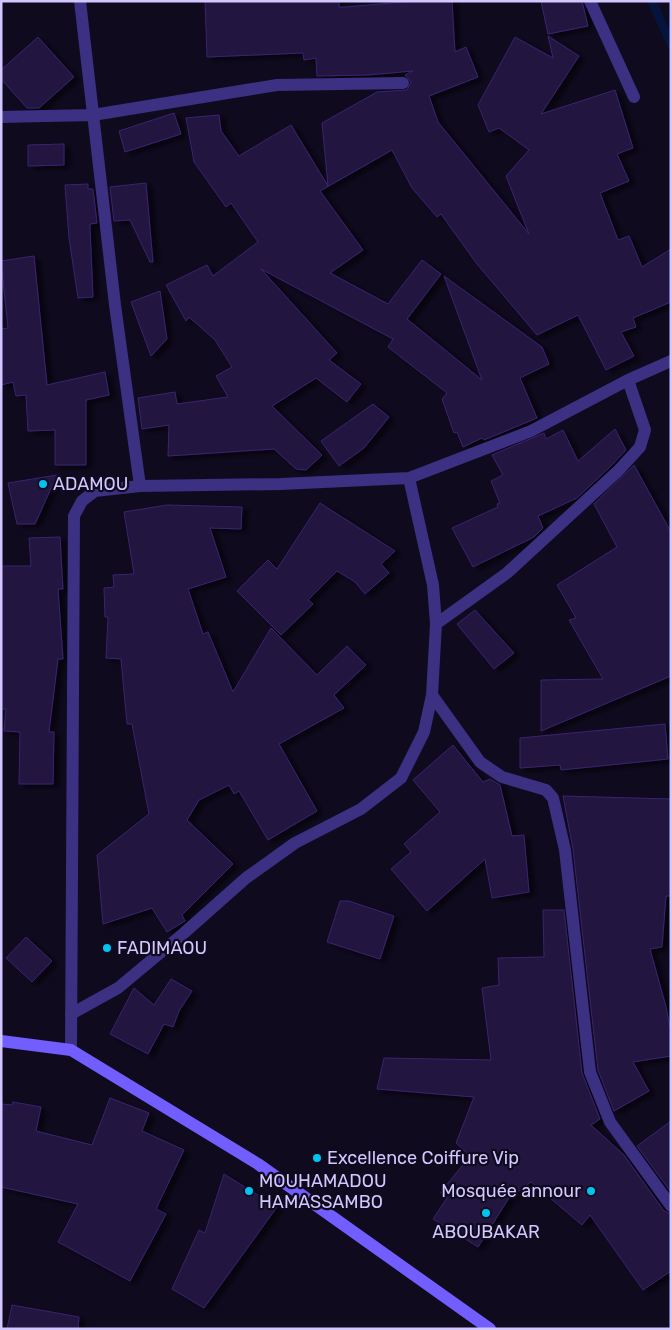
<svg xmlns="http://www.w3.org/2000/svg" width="672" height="1330" viewBox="0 0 672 1330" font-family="Rubik,sans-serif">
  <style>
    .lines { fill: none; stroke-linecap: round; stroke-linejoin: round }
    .stream { stroke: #04143d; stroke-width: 9 }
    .building { fill: #221441; stroke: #3a246f; filter: url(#shadow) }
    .street { stroke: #3b3082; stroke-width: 12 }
    .secondary { stroke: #725eff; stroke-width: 12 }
    .poi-dot { fill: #00c3f2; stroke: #0f0a1e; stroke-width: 2 }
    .labels { text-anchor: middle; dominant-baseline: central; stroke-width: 4.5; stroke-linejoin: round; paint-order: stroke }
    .poi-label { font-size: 18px; fill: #d3c7ff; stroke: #0f0a1e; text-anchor: start }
  </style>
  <defs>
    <filter id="shadow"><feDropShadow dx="5.5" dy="3" stdDeviation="2.5" flood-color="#0009"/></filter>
  </defs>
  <rect width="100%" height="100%" fill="#0f0a1e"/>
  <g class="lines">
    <path class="stream" d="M652 1 671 44"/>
  </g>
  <path class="building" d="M205 1H339V7H345L415 1H452L455 52 466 47 478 77 429 96 438 122 529 234 506 176 529 150 499 128 489 132 478 105 515 37 553 58 548 36 579 56 541 114 615 90 633 148 617 154 629 181 600 193 618 240 629 236 642 267 671 249V302L633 318 636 327 621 332 634 356 606 370 578 315 537 335 477 264 441 214 437 217 412 188 392 150 320 191 363 250 330 273 388 304 422 260 441 274 407 319 482 380 444 276 542 347 549 364 520 378 537 418 484 440 482 438 463 447 457 432 454 433 442 399 447 393 388 347 393 339 261 269 337 353 329 360 361 384 347 402 316 378 272 406 322 455 306 470 296 469 274 449 168 456 169 425 142 429 138 398 175 392 177 404 228 397 216 376 232 367 215 340 189 317 186 321 166 285 207 265 213 276 258 242 231 203 226 207 194 162 186 118 219 115 221 131 239 156 291 125 328 186 322 123 377 92 407 90 411 82 405 75 413 71 368 75 317 76 316 58 304 60 303 53 207 57Z
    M541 1H582L588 26 548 34Z
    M38 37 74 77 39 108H27L1 79V70Z
    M174 113 181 134 125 152 119 131Z
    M64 144V165L28 166V145Z
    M146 183 153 262H150L130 220 114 221 110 187Z
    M88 184V189H93L97 223 90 224V228L93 297 78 298 69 238 65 185Z
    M34 256 47 385 105 372 109 395 86 400V465H55V430L28 431 26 395 16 396 13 382 1 385V329L8 328 1 261Z
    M160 291 167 339 151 356 131 302Z
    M373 404 389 417 364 448 339 466 321 441Z
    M615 429 626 450 612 465 577 498 538 516 543 528 534 537 473 567 452 528 498 507 497 504 500 503 491 481 503 475 492 455 544 433 546 439 563 430 578 461Z
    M634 465 671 532V676L541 731V680L603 679 569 620 576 618 557 585 617 547 594 504Z
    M57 475 35 524H17L8 483Z
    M320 503 395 551 381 564 389 573 365 594 355 582 337 571 308 600 313 604 281 635 237 591 268 560 277 569Z
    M167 505 242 507 241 529 210 528 226 577 188 589 203 634 208 632 233 692 271 628 317 675 347 646 366 665 334 695 344 708 279 744 317 811 268 840 239 791 234 794 229 785 199 800 187 820 233 864 182 915 185 921 167 932 152 908 103 924 97 855 149 814 132 724H127L121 659 106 658 108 617H105L104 588 114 587 113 575 134 574 124 512Z
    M60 537 63 589H58L63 659H58L49 732H54L53 784H19L20 732 4 731 6 709H1V566H31L29 538Z
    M475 610 514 653 494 669 457 624Z
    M665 724 668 759 561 770 560 765 520 768V738Z
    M453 745 483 782 490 779 500 785 512 836 524 835 529 892 492 898 485 859 427 911 391 869 411 852 404 844 440 812 413 780Z
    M563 796 671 799V896H666L662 947 650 949 666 1007 671 1033V1056L633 1062 649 1091 614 1111 598 1070 573 849Z
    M340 901H349L394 916 380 959 327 942Z
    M543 910H564L582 1073 600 1119 591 1125 624 1155 664 1211 671 1214V1271L643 1290 590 1215 582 1225 531 1182 509 1198 478 1247 433 1219 447 1198 440 1193 470 1156 456 1143 474 1097 377 1089 384 1058 491 1060 482 988 499 985 498 958 544 957Z
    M26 937 52 961 32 982 6 958Z
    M171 979 192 991 179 1011 173 1027 164 1024 148 1054 110 1034 134 988 154 1005Z
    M110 1098 149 1113 142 1131 184 1150 156 1209 166 1214 130 1281 58 1242 78 1204 1 1187V1104L12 1105 13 1102 41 1107 36 1131 92 1145Z
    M671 1121V1192L637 1146Z
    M224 1174 277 1207 204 1308 172 1289 199 1230 205 1233Z
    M12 1305 79 1317 78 1329H7Z"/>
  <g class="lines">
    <path class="street" d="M80 1 115 305 140 486
      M590 1 634 97
      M1 117 93 115 277 85 403 83
      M436 624 507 573 618 471 640 447 645 430 628 380
      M432 695 480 762 502 777 546 790 553 798 565 850 590 1072 610 1122 671 1206
      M71 1014 118 988 184 933 246 878 295 843 361 809 401 778 424 732 432 695 436 624 433 585 409 478
      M71 1050 74 516 82 501 95 491 140 486 281 484 409 478 531 431 628 380 671 361"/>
    <path class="secondary" d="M1 1041 71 1050 258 1164 490 1329"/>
  </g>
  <g class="poi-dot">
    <circle cx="43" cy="484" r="5"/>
    <circle cx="107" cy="948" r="5"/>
    <circle cx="317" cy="1158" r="5"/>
    <circle cx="249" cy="1191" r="5"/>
    <circle cx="591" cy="1191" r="5"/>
    <circle cx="486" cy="1213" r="5"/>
  </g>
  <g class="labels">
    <g class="poi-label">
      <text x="53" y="484">ADAMOU</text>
      <text x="117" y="948">FADIMAOU</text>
      <text x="327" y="1158">Excellence Coiffure Vip</text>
      <text x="259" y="1181">MOUHAMADOU<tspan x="259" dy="21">HAMASSAMBO</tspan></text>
      <text x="581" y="1191" text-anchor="end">Mosquée annour</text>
      <text x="486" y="1232" text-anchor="middle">ABOUBAKAR</text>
    </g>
  </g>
  <rect width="672" height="1330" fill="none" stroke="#d3c7ff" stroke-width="5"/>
</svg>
